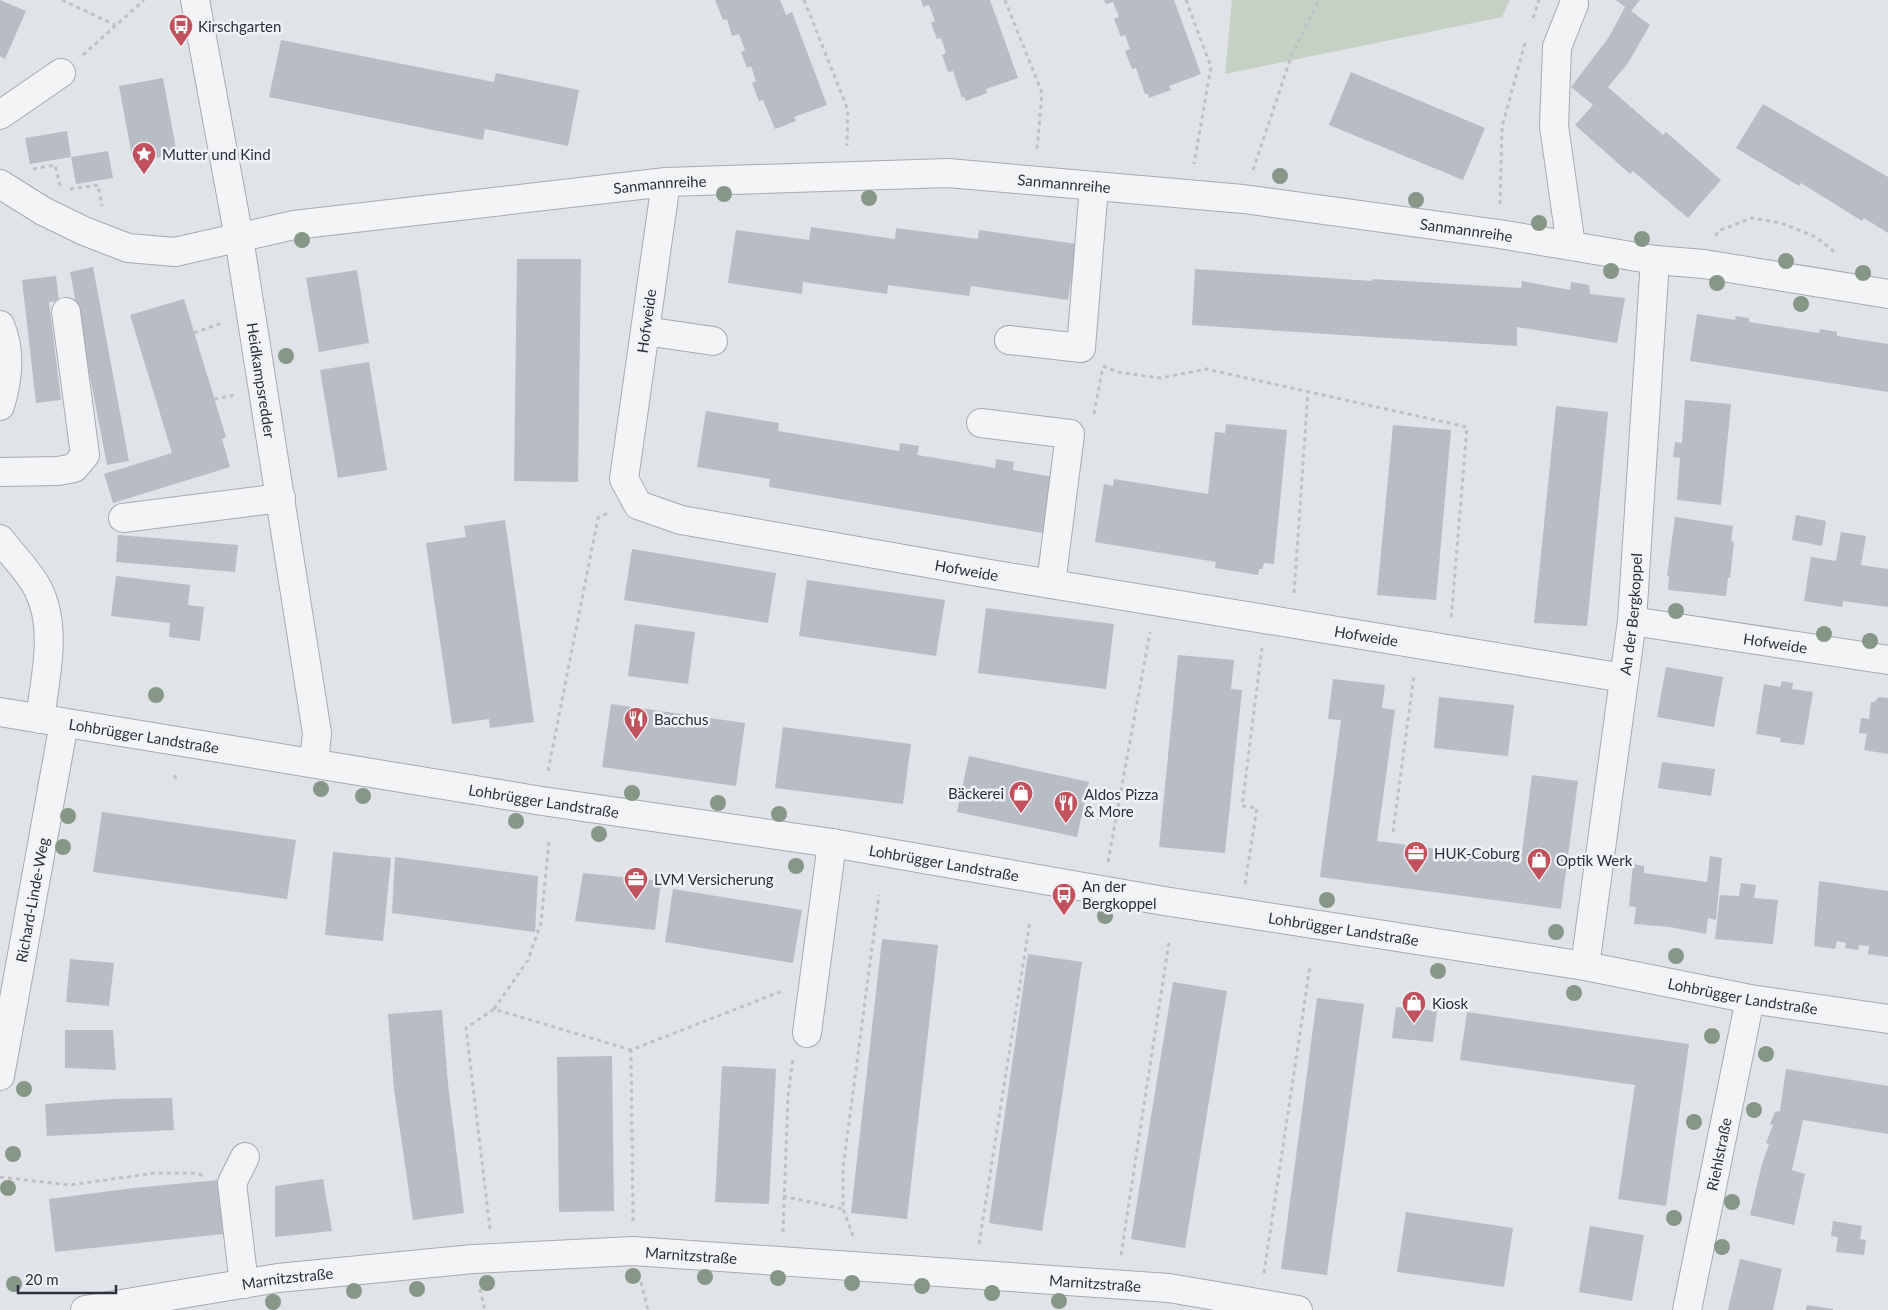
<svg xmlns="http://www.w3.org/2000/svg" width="1888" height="1310" viewBox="0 0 1888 1310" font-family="Lato,sans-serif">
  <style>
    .green { fill: #c5d1c2 }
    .building { fill: #b8bcc4 }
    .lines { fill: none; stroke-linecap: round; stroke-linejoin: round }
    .minor-casing { stroke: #a6aab2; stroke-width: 30 }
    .path { stroke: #bfc1c6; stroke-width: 3; stroke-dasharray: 4 4; stroke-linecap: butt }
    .minor { stroke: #f3f4f6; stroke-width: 28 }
    .tree { fill: #869788 }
    .labels { text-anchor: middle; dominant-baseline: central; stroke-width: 5; stroke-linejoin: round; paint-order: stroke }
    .poi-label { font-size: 15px; fill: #2a303e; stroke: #f0f2f5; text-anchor: start }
    .street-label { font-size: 15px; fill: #2a303e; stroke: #f0f2f5 }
  </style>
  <rect width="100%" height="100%" fill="#e0e3e8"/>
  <path class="green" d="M1232 0H1510L1502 17 1225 74Z"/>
  <path class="building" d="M0 0 26 11 5 59 0 56Z
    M715 0H780L786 15 792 12 827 105 794 117 796 121 775 129 763 100 759 101 752 83 756 81 751 66 747 68 741 52 745 50 739 34 732 36 727 19 723 20Z
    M921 0H990L1018 78 986 89 987 93 966 101 964 97 962 98 953 71 948 72 942 55 946 53 941 38 937 39 931 23 935 21 929 5 923 7Z
    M1104 0H1174L1201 74 1169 86 1171 90 1149 98 1148 94H1145L1136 68 1132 69 1125 51 1130 49 1125 35 1121 37 1114 19 1119 17 1113 2 1106 4Z
    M1616 0H1640L1631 11 1650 25 1628 63 1608 87 1663 135 1666 132 1721 180 1688 218 1633 171 1630 174 1575 125 1593 105 1571 87 1609 37 1625 7Z
    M281 40 494 82 496 73 579 90 568 146 485 129 483 140 269 97Z
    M1351 72 1485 128 1463 180 1329 125Z
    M163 78 177 154 133 162 119 86Z
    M1763 104 1888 177V233L1864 218 1862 221 1801 183 1799 186 1736 148Z
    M67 131 71 157 30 164 25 138Z
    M108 151 113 178 76 184 71 157Z
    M811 227 895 239 896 228 978 239 979 230 1077 244 1068 300 971 286 969 296 888 285 887 294 803 282 802 294 728 283 736 230 809 240Z
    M517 259H581L578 482 514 481Z
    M93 267 129 461 107 465 70 272Z
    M1195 269 1357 280 1372 281 1373 279 1521 288 1522 281 1570 290 1571 282 1589 285 1590 294 1625 298 1617 343 1517 327V346L1372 337 1192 325Z
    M357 270 369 343 319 352 306 278Z
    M56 276 59 301 49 302 61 400 36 403 22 280Z
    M184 299 226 437 222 439 230 467 113 503 104 474 172 453 130 315Z
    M1697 314 1735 320 1736 316 1749 318V322L1819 333 1820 329 1837 332V336L1888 344V392L1690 361Z
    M369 362 387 470 338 478 320 370Z
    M1685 400 1731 404 1721 505 1677 500 1680 458 1673 457 1675 442 1682 443Z
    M1556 406 1608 412 1587 626 1534 623Z
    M706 411 779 423 778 431 899 451 900 443 919 446 917 455 954 461 995 468 996 459 1014 462 1013 470 1053 477 1043 533 769 487 770 479 697 467Z
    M1226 424 1287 430 1274 564 1264 563 1262 569H1259L1258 575 1215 568 1216 562 1095 542 1104 484 1113 486 1114 479 1208 494 1215 432 1225 433Z
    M1393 425 1451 430 1436 600 1377 595Z
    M1796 515 1826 521 1822 546 1792 540Z
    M1675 517 1733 526 1731 541 1734 542 1730 578H1728L1726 596 1668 590 1669 576H1667Z
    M505 520 534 722 490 728 489 719 452 724 426 543 466 537 464 526Z
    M1841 532 1866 536 1861 565 1888 569V607L1843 601 1842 607 1804 601 1811 557 1836 561Z
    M118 535 238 545 235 572 116 562Z
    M632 549 776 573 768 623 624 600Z
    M116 576 190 585 188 605 204 607 200 641 169 637 170 623 111 616Z
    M807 580 945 600 936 656 799 636Z
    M986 608 1114 624 1106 689 978 673Z
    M635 624 695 632 688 684 628 676Z
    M1178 655 1234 660 1231 689 1242 690 1225 853 1159 847Z
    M1666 667 1723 677 1714 727 1657 717Z
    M1333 679 1385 685 1382 708 1395 710 1377 841 1521 860 1532 775 1578 781 1561 909 1320 877 1341 720 1328 719Z
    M1782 681 1793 683 1792 689 1813 692 1804 745 1780 742 1781 738 1756 734 1764 684 1780 687Z
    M1439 697 1514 705 1508 756 1434 748Z
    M1879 697 1888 698V754L1864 750 1867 734 1859 733 1861 718 1869 719 1871 702H1874Z
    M611 704 745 723 736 786 602 767Z
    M783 727 911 744 903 804 775 788Z
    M969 756 1089 782 1077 837 957 812Z
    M1662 762 1715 769 1711 796 1658 788Z
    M102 812 296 840 287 899 93 872Z
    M333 852 391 858 383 941 325 935Z
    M1710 856 1722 858 1716 920 1708 918 1706 934 1670 927 1634 924 1636 907 1629 906 1633 864 1644 866V873L1707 882Z
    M395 857 538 876 535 932 392 913Z
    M583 873 661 881 655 930 575 921Z
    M1819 881 1888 891V957L1868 954 1869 946 1859 945 1858 950 1845 948 1846 943 1837 941 1835 949 1814 946Z
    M1741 883 1756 885 1754 898 1778 900 1773 944 1715 939 1720 895 1739 896Z
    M673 889 802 910 793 963 665 942Z
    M882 939 938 945 907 1219 851 1213Z
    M1028 954 1082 962 1042 1231 989 1223Z
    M70 959 114 963 109 1006 66 1002Z
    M1173 982 1227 991 1185 1248 1131 1239Z
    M1317 998 1364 1004 1327 1275 1281 1269Z
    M1396 1007 1437 1011 1433 1042 1392 1038Z
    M442 1010 448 1084 464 1213 413 1220 394 1089 388 1014Z
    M1467 1012 1689 1044 1666 1206 1618 1199 1635 1085 1460 1060Z
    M65 1030H113L116 1070 65 1068Z
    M612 1056 614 1211 559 1212 557 1057Z
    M722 1066 776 1069 769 1204 715 1202Z
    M1786 1069 1888 1086V1134L1803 1120 1792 1170 1805 1174 1794 1225 1750 1215 1762 1164 1769 1144 1766 1143 1773 1125 1770 1124 1775 1112 1780 1111Z
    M172 1098 174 1130 47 1136 45 1104 111 1099Z
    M323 1179 332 1231 275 1237V1186Z
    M218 1180 223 1234 55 1252 49 1199 134 1188Z
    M1406 1212 1513 1228 1504 1287 1397 1272Z
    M1833 1221 1862 1226 1860 1239 1866 1240 1864 1255 1836 1252 1838 1237 1831 1236Z
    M1590 1226 1644 1235 1632 1301 1579 1292Z
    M1740 1259 1782 1269 1773 1310H1728Z
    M1807 1305 1833 1309V1310H1806Z"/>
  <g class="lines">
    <defs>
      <g id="minor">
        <path id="s1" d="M195 0 239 238 317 733 314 763"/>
        <path d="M0 115 61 73"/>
        <path id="s2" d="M666 182 624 479 638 505 681 520 984 573 1624 678"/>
        <path id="s3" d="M0 184 43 211 84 231 128 248 175 252 294 225 666 182 948 173 1243 199 1499 234 1655 260 1704 264 1888 294"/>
        <path d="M1571 246 1554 126 1557 47 1574 4"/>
        <path d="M0 325C11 350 8 380 0 406"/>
        <path d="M645 331 713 341"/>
        <path d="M1009 340 1081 348 1094 186"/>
        <path d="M981 423 1070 434 1051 584"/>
        <path d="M0 472 58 471 74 468 85 455 66 312"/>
        <path d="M123 518 281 498"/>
        <path d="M0 539C12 555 29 571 38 589 58 628 45 678 40 719"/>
        <path id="s4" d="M1632 621 1888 660"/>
        <path id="s5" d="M0 712 542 801 832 843 1164 901 1585 966 1750 999 1888 1019"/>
        <path id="s6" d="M1585 966 1632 621 1655 260"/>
        <path d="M807 1033 832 843"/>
        <path id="s7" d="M0 1076 64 723"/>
        <path d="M244 1284 232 1183 245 1157"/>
        <path id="s8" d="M85 1310 278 1278 473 1259 633 1251 1169 1288 1298 1310"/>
        <path id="s9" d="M1687 1310 1750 999"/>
      </g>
    </defs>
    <use href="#minor" class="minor-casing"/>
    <path class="path" d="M62 0 115 25
      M804 0 848 110 847 146
      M1005 0 1042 93 1037 149
      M1186 0 1211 67 1194 164
      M1533 18 1539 0
      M83 55 144 0
      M33 169 55 165 60 186
      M1253 170 1292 54 1319 0
      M70 189 98 185 102 206
      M1500 204 1502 127 1525 43
      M1716 236 1718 231 1752 218 1781 223 1816 237 1837 254
      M194 333 222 323
      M1103 366 1117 372 1161 378 1206 369 1467 427 1451 620
      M214 399 235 395
      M1094 414 1102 371
      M1294 593 1308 392
      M548 771 598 518 608 513
      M175 779 176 771
      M1393 832 1414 675
      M1108 862 1150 632
      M1245 884 1257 808 1242 806 1262 648
      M494 1009 528 960 541 923 549 841
      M0 1177 69 1185 155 1173H192L203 1175
      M783 1196 843 1209
      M633 1221 631 1050 782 991
      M490 1229 466 1028 494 1009 631 1050
      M783 1232 788 1096 793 1059
      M853 1236 843 1209V1168L879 895
      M979 1244 1030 921
      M1121 1255 1169 942
      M1264 1273 1310 966
      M641 1282 648 1310
      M480 1289 485 1310"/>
    <use href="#minor" class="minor"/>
  </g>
  <g class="tree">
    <circle cx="1280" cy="176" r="8"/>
    <circle cx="724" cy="194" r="8"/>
    <circle cx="869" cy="198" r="8"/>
    <circle cx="1416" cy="200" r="8"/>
    <circle cx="1539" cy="223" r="8"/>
    <circle cx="1642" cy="239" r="8"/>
    <circle cx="302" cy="240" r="8"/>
    <circle cx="1786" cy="261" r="8"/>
    <circle cx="1611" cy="271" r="8"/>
    <circle cx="1863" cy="273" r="8"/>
    <circle cx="1717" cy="283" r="8"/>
    <circle cx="1801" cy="304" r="8"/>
    <circle cx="286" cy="356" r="8"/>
    <circle cx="1676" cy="611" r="8"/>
    <circle cx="1824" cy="634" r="8"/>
    <circle cx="1870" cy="641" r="8"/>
    <circle cx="156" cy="695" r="8"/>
    <circle cx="321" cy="789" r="8"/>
    <circle cx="632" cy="793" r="8"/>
    <circle cx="363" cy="796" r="8"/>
    <circle cx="718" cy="803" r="8"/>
    <circle cx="779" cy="814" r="8"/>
    <circle cx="68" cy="816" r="8"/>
    <circle cx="516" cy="821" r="8"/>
    <circle cx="599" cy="834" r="8"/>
    <circle cx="63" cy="847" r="8"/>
    <circle cx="796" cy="866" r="8"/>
    <circle cx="1327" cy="900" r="8"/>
    <circle cx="1105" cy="916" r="8"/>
    <circle cx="1556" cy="932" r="8"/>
    <circle cx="1676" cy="956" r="8"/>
    <circle cx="1438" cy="971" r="8"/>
    <circle cx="1574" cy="993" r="8"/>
    <circle cx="1712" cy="1036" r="8"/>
    <circle cx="1766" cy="1054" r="8"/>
    <circle cx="24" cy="1089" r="8"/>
    <circle cx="1754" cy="1110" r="8"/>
    <circle cx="1694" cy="1122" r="8"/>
    <circle cx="13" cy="1154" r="8"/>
    <circle cx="8" cy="1188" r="8"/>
    <circle cx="1732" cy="1202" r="8"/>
    <circle cx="1674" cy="1218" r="8"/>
    <circle cx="1722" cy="1247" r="8"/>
    <circle cx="633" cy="1276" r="8"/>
    <circle cx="705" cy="1277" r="8"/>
    <circle cx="778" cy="1278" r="8"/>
    <circle cx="487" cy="1283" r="8"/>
    <circle cx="852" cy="1283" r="8"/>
    <circle cx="14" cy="1284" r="8"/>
    <circle cx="922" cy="1286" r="8"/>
    <circle cx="417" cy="1289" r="8"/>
    <circle cx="354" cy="1291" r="8"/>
    <circle cx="992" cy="1293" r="8"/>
    <circle cx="1059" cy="1301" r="8"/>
    <circle cx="273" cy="1302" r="8"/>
  </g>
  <defs>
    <symbol id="bus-pin" viewBox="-11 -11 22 30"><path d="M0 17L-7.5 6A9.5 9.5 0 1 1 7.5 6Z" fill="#c1515c" stroke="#f0f2f5"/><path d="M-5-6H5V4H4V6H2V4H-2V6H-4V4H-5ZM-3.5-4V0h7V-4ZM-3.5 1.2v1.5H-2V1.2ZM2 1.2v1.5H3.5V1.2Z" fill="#fff"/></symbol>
    <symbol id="sight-pin" viewBox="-11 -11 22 30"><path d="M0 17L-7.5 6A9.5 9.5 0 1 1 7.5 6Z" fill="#c1515c" stroke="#f0f2f5"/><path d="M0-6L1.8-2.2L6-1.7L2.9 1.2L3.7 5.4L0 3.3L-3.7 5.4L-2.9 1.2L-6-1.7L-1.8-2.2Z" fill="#fff"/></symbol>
    <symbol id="restaurant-pin" viewBox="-11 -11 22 30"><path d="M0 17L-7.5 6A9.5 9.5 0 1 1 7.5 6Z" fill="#c1515c" stroke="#f0f2f5"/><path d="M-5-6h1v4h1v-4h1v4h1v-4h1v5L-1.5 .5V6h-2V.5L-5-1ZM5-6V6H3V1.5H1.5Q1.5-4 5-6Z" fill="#fff"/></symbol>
    <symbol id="shop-pin" viewBox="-11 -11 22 30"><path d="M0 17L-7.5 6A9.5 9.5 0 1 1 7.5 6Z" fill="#c1515c" stroke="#f0f2f5"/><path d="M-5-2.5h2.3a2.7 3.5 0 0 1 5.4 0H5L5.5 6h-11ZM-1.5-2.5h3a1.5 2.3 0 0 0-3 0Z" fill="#fff"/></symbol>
    <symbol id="office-pin" viewBox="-11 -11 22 30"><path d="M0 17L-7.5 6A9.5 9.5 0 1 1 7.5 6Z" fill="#c1515c" stroke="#f0f2f5"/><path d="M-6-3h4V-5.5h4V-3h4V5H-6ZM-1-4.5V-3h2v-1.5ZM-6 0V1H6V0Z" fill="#fff"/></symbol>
  </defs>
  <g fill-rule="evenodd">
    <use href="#bus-pin" x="167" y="12" width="28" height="38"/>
    <use href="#sight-pin" x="130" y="140" width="28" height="38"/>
    <use href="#restaurant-pin" x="622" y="705" width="28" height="38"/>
    <use href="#shop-pin" x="1007" y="779" width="28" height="38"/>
    <use href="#restaurant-pin" x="1052" y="789" width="28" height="38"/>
    <use href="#office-pin" x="1402" y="839" width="28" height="38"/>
    <use href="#shop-pin" x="1525" y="846" width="28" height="38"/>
    <use href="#office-pin" x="622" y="865" width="28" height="38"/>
    <use href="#bus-pin" x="1050" y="881" width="28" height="38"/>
    <use href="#shop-pin" x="1400" y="989" width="28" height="38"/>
  </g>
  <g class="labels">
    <g class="poi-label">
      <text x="198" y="26">Kirschgarten</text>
      <text x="162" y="154">Mutter und Kind</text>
      <text x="654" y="719">Bacchus</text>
      <text x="1004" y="793" text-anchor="end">Bäckerei</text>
      <text x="1084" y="794">Aldos Pizza<tspan x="1084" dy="17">&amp; More</tspan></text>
      <text x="1434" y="853">HUK-Coburg</text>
      <text x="1556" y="860">Optik Werk</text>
      <text x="654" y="879">LVM Versicherung</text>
      <text x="1082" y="886">An der<tspan x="1082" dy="17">Bergkoppel</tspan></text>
      <text x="1432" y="1003">Kiosk</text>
    </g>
    <g class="street-label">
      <text stroke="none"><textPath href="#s3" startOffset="1086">Sanmannreihe</textPath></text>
      <text stroke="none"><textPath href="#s3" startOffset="681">Sanmannreihe</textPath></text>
      <text stroke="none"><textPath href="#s3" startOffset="1491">Sanmannreihe</textPath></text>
      <text transform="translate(646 321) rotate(-82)">Hofweide</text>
      <text stroke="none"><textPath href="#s1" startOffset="386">Heidkampsredder</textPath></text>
      <text stroke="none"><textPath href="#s2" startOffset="665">Hofweide</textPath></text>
      <text stroke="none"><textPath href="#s6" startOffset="355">An der Bergkoppel</textPath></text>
      <text stroke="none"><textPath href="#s2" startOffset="1070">Hofweide</textPath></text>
      <text stroke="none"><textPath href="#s4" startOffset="145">Hofweide</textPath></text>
      <text stroke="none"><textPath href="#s5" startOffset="146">Lohbrügger Landstraße</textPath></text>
      <text stroke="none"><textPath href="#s5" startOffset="551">Lohbrügger Landstraße</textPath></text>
      <text stroke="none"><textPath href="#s5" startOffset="956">Lohbrügger Landstraße</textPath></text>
      <text stroke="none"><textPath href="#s7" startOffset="179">Richard-Linde-Weg</textPath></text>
      <text stroke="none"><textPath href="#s5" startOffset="1361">Lohbrügger Landstraße</textPath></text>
      <text stroke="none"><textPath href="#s5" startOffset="1766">Lohbrügger Landstraße</textPath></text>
      <text stroke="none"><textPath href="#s9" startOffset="159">Riehlstraße</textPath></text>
      <text stroke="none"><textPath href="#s8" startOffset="610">Marnitzstraße</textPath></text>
      <text stroke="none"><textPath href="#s8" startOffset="205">Marnitzstraße</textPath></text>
      <text stroke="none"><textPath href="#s8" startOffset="1015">Marnitzstraße</textPath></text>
    </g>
  </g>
  <path d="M18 1285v8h98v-8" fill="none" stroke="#2a303e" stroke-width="2.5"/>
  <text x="25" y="1285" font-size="15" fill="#2a303e" stroke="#f0f2f5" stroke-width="4" paint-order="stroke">20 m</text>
</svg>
